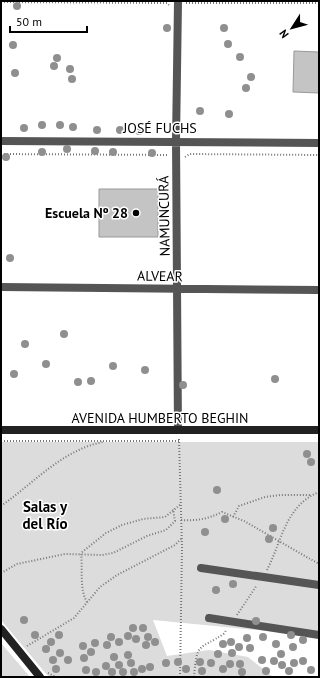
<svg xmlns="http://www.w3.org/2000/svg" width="320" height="678" viewBox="0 0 320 678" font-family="'PT Sans',sans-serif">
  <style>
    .green { fill: #dcdcdc }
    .building { fill: #c4c4c4; stroke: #999 }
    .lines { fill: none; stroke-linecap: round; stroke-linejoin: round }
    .path { stroke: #777; stroke-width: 2; stroke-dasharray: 1 2; stroke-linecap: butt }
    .street { stroke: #555; stroke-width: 8 }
    .secondary { stroke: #222; stroke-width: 8 }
    .tree { fill: #8f8f8f }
    .poi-dot { fill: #000; stroke: #fff; stroke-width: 1.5 }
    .labels { text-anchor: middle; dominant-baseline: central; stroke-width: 3; stroke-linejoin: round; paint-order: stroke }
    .street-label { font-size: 14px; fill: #000; stroke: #fff }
    .poi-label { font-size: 14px; font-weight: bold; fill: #000; stroke: #fff; text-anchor: end }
    .neighbourhood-label { font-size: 15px; font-weight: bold; fill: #000; stroke: #fff }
  </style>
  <rect width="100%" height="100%" fill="#fff"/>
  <path class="green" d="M1 442H319V636L153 620 167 656 209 650 248 657 273 677H51L47 675 1 620Z
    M1 643 30 677H1Z"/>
  <path class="building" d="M294 51 319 52V93L293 92Z
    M99 189H158V237H99Z"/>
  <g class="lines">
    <path class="path" d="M1 2 167 3 169 5
      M186 3H319
      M1 154 167 155
      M185 157 190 154 319 155
      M179 439 182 547 180 677
      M1 441H179
      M1 506C34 483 62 450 103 442
      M233 517 239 506 265 497 280 495H310
      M181 520C197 521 208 519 222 512L244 521 319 564
      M267 570C282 541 285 506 319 492
      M1 573 17 564 65 554 102 555 113 553 147 536 166 530 175 521 173 509
      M87 602C79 589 83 568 81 553L106 533 122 525 143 519 165 517 181 504
      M237 615 257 585
      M27 646 74 618 100 587 117 575 175 545 181 539
      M48 673 56 677
      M194 677C197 641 198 651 225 633L226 629"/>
    <path class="street" d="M178 1 176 141 178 430
      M1 141 319 143
      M1 287 319 290
      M201 568 319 585
      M209 618 319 635"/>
    <path class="secondary" d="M1 430H319
      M1 629 40 677"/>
  </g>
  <g class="tree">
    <circle cx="17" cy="6" r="4"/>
    <circle cx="167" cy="28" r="4"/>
    <circle cx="224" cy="28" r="4"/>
    <circle cx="228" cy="44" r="4"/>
    <circle cx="13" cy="45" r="4"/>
    <circle cx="240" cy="57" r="4"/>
    <circle cx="57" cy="58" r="4"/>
    <circle cx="54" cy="66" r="4"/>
    <circle cx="70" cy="69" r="4"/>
    <circle cx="15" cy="73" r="4"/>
    <circle cx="251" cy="77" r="4"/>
    <circle cx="72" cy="79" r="4"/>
    <circle cx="246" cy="88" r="4"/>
    <circle cx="200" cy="111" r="4"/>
    <circle cx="229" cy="114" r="4"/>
    <circle cx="42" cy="125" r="4"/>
    <circle cx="60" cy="125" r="4"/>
    <circle cx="73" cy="127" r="4"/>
    <circle cx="24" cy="128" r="4"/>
    <circle cx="97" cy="130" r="4"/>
    <circle cx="120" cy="130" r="4"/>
    <circle cx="139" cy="131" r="4"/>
    <circle cx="67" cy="149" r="4"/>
    <circle cx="95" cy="151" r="4"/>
    <circle cx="42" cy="152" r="4"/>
    <circle cx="113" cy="152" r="4"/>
    <circle cx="152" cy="153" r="4"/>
    <circle cx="6" cy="157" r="4"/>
    <circle cx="10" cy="258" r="4"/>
    <circle cx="64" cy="334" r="4"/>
    <circle cx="25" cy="344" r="4"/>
    <circle cx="46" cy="364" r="4"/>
    <circle cx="113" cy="366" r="4"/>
    <circle cx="145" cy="370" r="4"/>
    <circle cx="14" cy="374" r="4"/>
    <circle cx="275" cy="379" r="4"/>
    <circle cx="91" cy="381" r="4"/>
    <circle cx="78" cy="382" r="4"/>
    <circle cx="183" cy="385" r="4"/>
    <circle cx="307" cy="454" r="4"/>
    <circle cx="311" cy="462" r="4"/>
    <circle cx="217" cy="490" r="4"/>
    <circle cx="225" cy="519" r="4"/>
    <circle cx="273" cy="528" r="4"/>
    <circle cx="205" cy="532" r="4"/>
    <circle cx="269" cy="539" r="4"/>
    <circle cx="233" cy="584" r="4"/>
    <circle cx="216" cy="590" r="4"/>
    <circle cx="24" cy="620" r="4"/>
    <circle cx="256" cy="621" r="4"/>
    <circle cx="133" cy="628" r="4"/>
    <circle cx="143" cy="628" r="4"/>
    <circle cx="35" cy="635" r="4"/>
    <circle cx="59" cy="635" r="4"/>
    <circle cx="291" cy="635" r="4"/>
    <circle cx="128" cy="636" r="4"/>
    <circle cx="111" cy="637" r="4"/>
    <circle cx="148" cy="637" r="4"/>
    <circle cx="263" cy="637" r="4"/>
    <circle cx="247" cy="638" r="4"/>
    <circle cx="136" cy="639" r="4"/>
    <circle cx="303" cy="640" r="4"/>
    <circle cx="51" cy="642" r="4"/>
    <circle cx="119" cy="642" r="4"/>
    <circle cx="155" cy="642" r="4"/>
    <circle cx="231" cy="642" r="4"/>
    <circle cx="95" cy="643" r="4"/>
    <circle cx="223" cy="644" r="4"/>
    <circle cx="276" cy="644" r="4"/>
    <circle cx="107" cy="645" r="4"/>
    <circle cx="146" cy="645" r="4"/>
    <circle cx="83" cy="646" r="4"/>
    <circle cx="239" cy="647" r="4"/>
    <circle cx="293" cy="647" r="4"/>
    <circle cx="250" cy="648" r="4"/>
    <circle cx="46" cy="649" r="4"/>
    <circle cx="91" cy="652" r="4"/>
    <circle cx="60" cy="653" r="4"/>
    <circle cx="232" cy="653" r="4"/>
    <circle cx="218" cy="654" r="4"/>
    <circle cx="281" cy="654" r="4"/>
    <circle cx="128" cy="655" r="4"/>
    <circle cx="114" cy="657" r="4"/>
    <circle cx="84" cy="658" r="4"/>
    <circle cx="53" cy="660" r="4"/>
    <circle cx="68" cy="660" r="4"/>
    <circle cx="262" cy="660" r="4"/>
    <circle cx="274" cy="661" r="4"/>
    <circle cx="303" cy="661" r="4"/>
    <circle cx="178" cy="662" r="4"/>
    <circle cx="200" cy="662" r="4"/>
    <circle cx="131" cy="663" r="4"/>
    <circle cx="166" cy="663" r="4"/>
    <circle cx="211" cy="663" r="4"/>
    <circle cx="294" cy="663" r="4"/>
    <circle cx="230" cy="664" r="4"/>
    <circle cx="240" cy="664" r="4"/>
    <circle cx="119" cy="665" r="4"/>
    <circle cx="282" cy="665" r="4"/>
    <circle cx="106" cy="666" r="4"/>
    <circle cx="150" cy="667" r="4"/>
    <circle cx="56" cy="669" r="4"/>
    <circle cx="142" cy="669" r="4"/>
    <circle cx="186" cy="669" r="4"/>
    <circle cx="223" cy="669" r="4"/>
    <circle cx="86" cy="670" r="4"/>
    <circle cx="311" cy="670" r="4"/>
    <circle cx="202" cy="671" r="4"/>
    <circle cx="266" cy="671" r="4"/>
    <circle cx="289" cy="671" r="4"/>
    <circle cx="96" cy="672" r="4"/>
    <circle cx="112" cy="672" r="4"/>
    <circle cx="123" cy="672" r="4"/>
    <circle cx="134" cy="672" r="4"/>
    <circle cx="242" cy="672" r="4"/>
  </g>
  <circle class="poi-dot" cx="136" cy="213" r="4"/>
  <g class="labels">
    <g class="street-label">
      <text x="160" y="128">JOSÉ FUCHS</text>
      <text transform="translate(164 216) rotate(-91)">NAMUNCURÁ</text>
      <text transform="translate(160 276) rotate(1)">ALVEAR</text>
      <text x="160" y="418">AVENIDA HUMBERTO BEGHIN</text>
    </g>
    <g class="poi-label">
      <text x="128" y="213">Escuela Nº 28</text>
    </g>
    <g class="neighbourhood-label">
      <text x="45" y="506">Salas y<tspan x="45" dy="17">del Río</tspan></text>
    </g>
  </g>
  <rect width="320" height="678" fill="none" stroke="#000000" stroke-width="4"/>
  <g transform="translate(292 28) rotate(234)" stroke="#ffffff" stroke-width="3" paint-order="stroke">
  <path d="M0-3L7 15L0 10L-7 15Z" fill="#000000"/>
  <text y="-6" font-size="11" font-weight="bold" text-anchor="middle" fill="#000000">N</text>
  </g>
  <path d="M10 26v6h77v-6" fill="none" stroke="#000000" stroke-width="2"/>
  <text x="16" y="26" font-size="12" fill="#000000" stroke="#ffffff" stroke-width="3" paint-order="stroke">50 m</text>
</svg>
